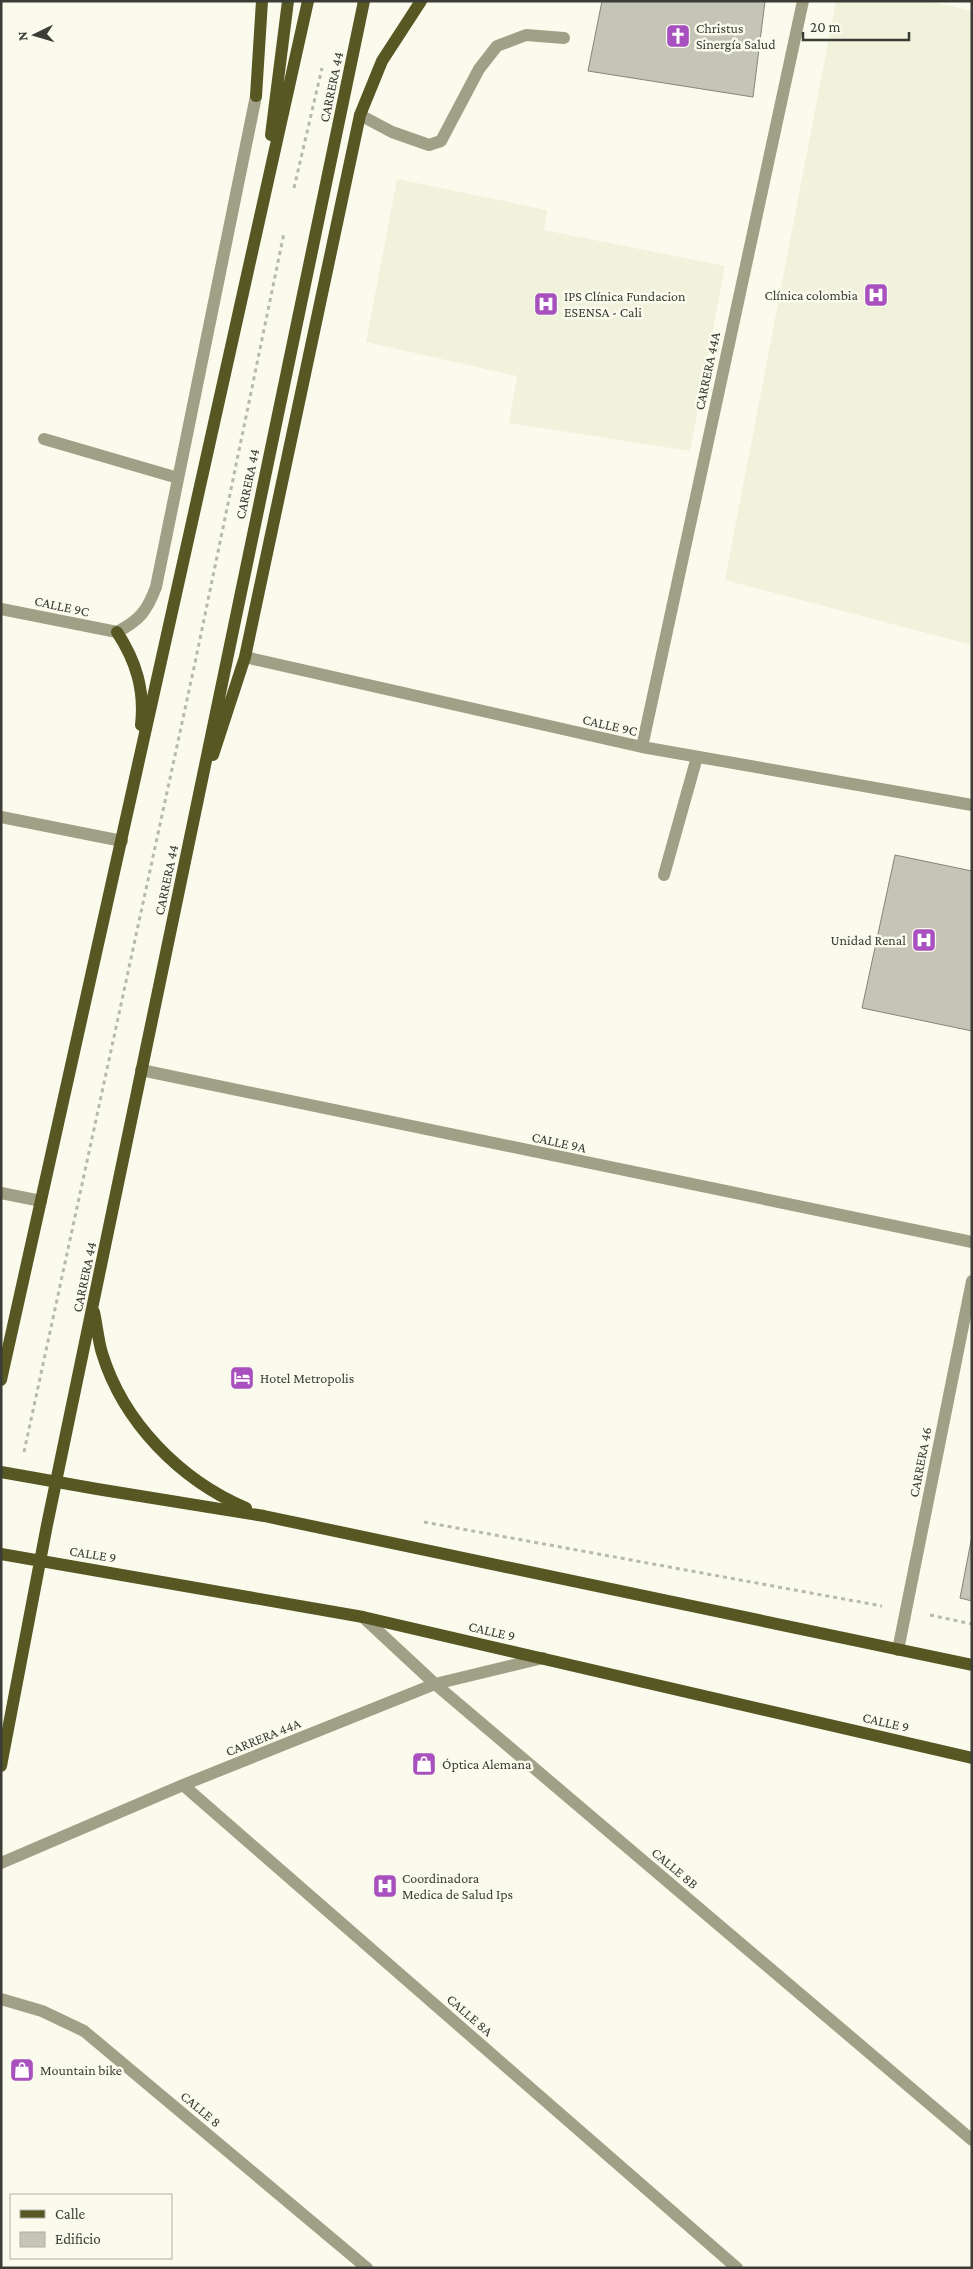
<svg xmlns="http://www.w3.org/2000/svg" width="973" height="2269" viewBox="0 0 973 2269" font-family="'Crimson Pro',serif">
  <style>
    .built { fill: #f1f2db }
    .building { fill: #c4c5b6; stroke: #858578 }
    .lines { fill: none; stroke-linecap: round; stroke-linejoin: round }
    .path { stroke: #b8b9ae; stroke-width: 3; stroke-dasharray: 4 4; stroke-linecap: butt }
    .minor { stroke: #9fa085; stroke-width: 12 }
    .major { stroke: #565723; stroke-width: 12 }
    .labels { text-anchor: middle; dominant-baseline: central; stroke-width: 5; stroke-linejoin: round; paint-order: stroke }
    .poi-label { font-size: 14px; fill: #3b3c36; stroke: #fafbec; text-anchor: start }
    .street-label { font-size: 14px; fill: #3b3c36; stroke: #fafbec }
  </style>
  <rect width="100%" height="100%" fill="#fafbec"/>
  <path class="built" d="M836 1H928L972 11V645L725 580Z
    M397 179 547 210 544 230 725 266 690 451 509 423 517 376 366 342Z"/>
  <path class="building" d="M602 1H765L753 97 588 71Z
    M895 855 972 871V1031L862 1008Z
    M972 1536V1601L960 1598Z"/>
  <g class="lines">
    <path class="path" d="M294 188 322 68
      M24 1452 195 663 284 233
      M424 1522 882 1606
      M930 1615 972 1624"/>
    <path class="minor" d="M360 115 392 132 429 145 441 141 479 69 497 46 526 35 564 38
      M44 439 178 478
      M1 609 117 632C140 620 147 611 156 587L256 96
      M245 657 642 747 972 805
      M642 747 803 1
      M1 817 122 841
      M664 875 697 757
      M141 1070 972 1242
      M1 1193 41 1201
      M363 1617 435 1684 972 2140
      M898 1650 972 1281
      M183 1785 737 2268
      M1 1863 183 1785 435 1684 543 1658
      M1 1999 42 2011 84 2031 367 2268"/>
    <path class="major" d="M256 96 262 1
      M271 135 288 1
      M117 632C136 661 145 690 141 725
      M213 755 245 657 360 115 382 61 421 1
      M94 1312C97 1325 98 1340 102 1353 123 1422 180 1480 246 1508
      M1 1380 308 1
      M1 1472 97 1489 264 1516 972 1665
      M1 1554 363 1617 972 1758
      M1 1766 47 1525 364 1"/>
  </g>
  <defs>
    <symbol id="church-square" viewBox="-11 -11 22 22"><rect x="-9" y="-9" width="18" height="18" rx="4" fill="#a850bd" stroke="#fafbec"/><path d="M-1.2-6h2.4v3.5h3.3v2.4h-3.3V6h-2.4V-.1h-3.3v-2.4h3.3Z" fill="#fff"/></symbol>
    <symbol id="hospital-square" viewBox="-11 -11 22 22"><rect x="-9" y="-9" width="18" height="18" rx="4" fill="#a850bd" stroke="#fafbec"/><path d="M-5-5h3v3.5h4V-5h3V5h-3V1.5h-4V5h-3Z" fill="#fff"/></symbol>
    <symbol id="hotel-square" viewBox="-11 -11 22 22"><rect x="-9" y="-9" width="18" height="18" rx="4" fill="#a850bd" stroke="#fafbec"/><path d="M-6-4.5h1.5V1H6V5H4.5V3h-9V5H-6ZM-4 0a1.8 1.8 0 1 1 3.6 0ZM.5 0V-2.5h3Q6-2.5 6 0Z" fill="#fff"/></symbol>
    <symbol id="shop-square" viewBox="-11 -11 22 22"><rect x="-9" y="-9" width="18" height="18" rx="4" fill="#a850bd" stroke="#fafbec"/><path d="M-5-2.5h2.3a2.7 3.5 0 0 1 5.4 0H5L5.5 6h-11ZM-1.5-2.5h3a1.5 2.3 0 0 0-3 0Z" fill="#fff"/></symbol>
  </defs>
  <g fill-rule="evenodd">
    <use href="#church-square" x="664" y="22" width="28" height="28"/>
    <use href="#hospital-square" x="862" y="281" width="28" height="28"/>
    <use href="#hospital-square" x="532" y="290" width="28" height="28"/>
    <use href="#hospital-square" x="910" y="926" width="28" height="28"/>
    <use href="#hotel-square" x="228" y="1364" width="28" height="28"/>
    <use href="#shop-square" x="410" y="1750" width="28" height="28"/>
    <use href="#hospital-square" x="371" y="1872" width="28" height="28"/>
    <use href="#shop-square" x="8" y="2056" width="28" height="28"/>
  </g>
  <g class="labels">
    <g class="poi-label">
      <text x="696" y="28">Christus<tspan x="696" dy="16">Sinergía Salud</tspan></text>
      <text x="858" y="295" text-anchor="end">Clínica colombia</text>
      <text x="564" y="296">IPS Clínica Fundacion<tspan x="564" dy="16">ESENSA - Cali</tspan></text>
      <text x="906" y="940" text-anchor="end">Unidad Renal</text>
      <text x="260" y="1378">Hotel Metropolis</text>
      <text x="442" y="1764">Óptica Alemana</text>
      <text x="402" y="1878">Coordinadora<tspan x="402" dy="16">Medica de Salud Ips</tspan></text>
      <text x="40" y="2070">Mountain bike</text>
    </g>
    <g class="street-label">
      <text transform="translate(331 87) rotate(-78)">CARRERA 44</text>
      <text transform="translate(707 371) rotate(-78)">CARRERA 44A</text>
      <text transform="translate(247 484) rotate(-78)">CARRERA 44</text>
      <text transform="translate(62 606) rotate(12)">CALLE 9C</text>
      <text transform="translate(610 725) rotate(13)">CALLE 9C</text>
      <text transform="translate(166 880) rotate(-78)">CARRERA 44</text>
      <text transform="translate(559 1142) rotate(12)">CALLE 9A</text>
      <text transform="translate(84 1277) rotate(-78)">CARRERA 44</text>
      <text transform="translate(920 1462) rotate(-79)">CARRERA 46</text>
      <text transform="translate(93 1554) rotate(9)">CALLE 9</text>
      <text transform="translate(492 1631) rotate(13)">CALLE 9</text>
      <text transform="translate(886 1722) rotate(13)">CALLE 9</text>
      <text transform="translate(263 1737) rotate(-22)">CARRERA 44A</text>
      <text transform="translate(675 1868) rotate(40)">CALLE 8B</text>
      <text transform="translate(470 2015) rotate(41)">CALLE 8A</text>
      <text transform="translate(201 2109) rotate(40)">CALLE 8</text>
    </g>
  </g>
  <rect width="973" height="2269" fill="none" stroke="#3b3c36" stroke-width="5"/>
  <rect x="10" y="2194" width="162" height="65" fill="#fafbec" stroke="#aeafa3"/>
  <rect x="20" y="2210" width="25" height="8" fill="#565723" stroke="#aeafa3"/>
  <text x="55" y="2219" font-size="15" fill="#3b3c36">Calle</text>
  <rect x="20" y="2232" width="25" height="15" fill="#c4c5b6" stroke="#aeafa3"/>
  <text x="55" y="2244" font-size="15" fill="#3b3c36">Edificio</text>
  <g transform="translate(35 35) rotate(265)" stroke="#fafbec" stroke-width="4" paint-order="stroke">
  <path d="M0-4L9 19L0 12L-9 19Z" fill="#3b3c36"/>
  <text y="-8" font-size="14" font-weight="bold" text-anchor="middle" fill="#3b3c36">N</text>
  </g>
  <path d="M803 32v8h106v-8" fill="none" stroke="#3b3c36" stroke-width="2.5"/>
  <text x="810" y="32" font-size="15" fill="#3b3c36" stroke="#fafbec" stroke-width="4" paint-order="stroke">20 m</text>
</svg>
